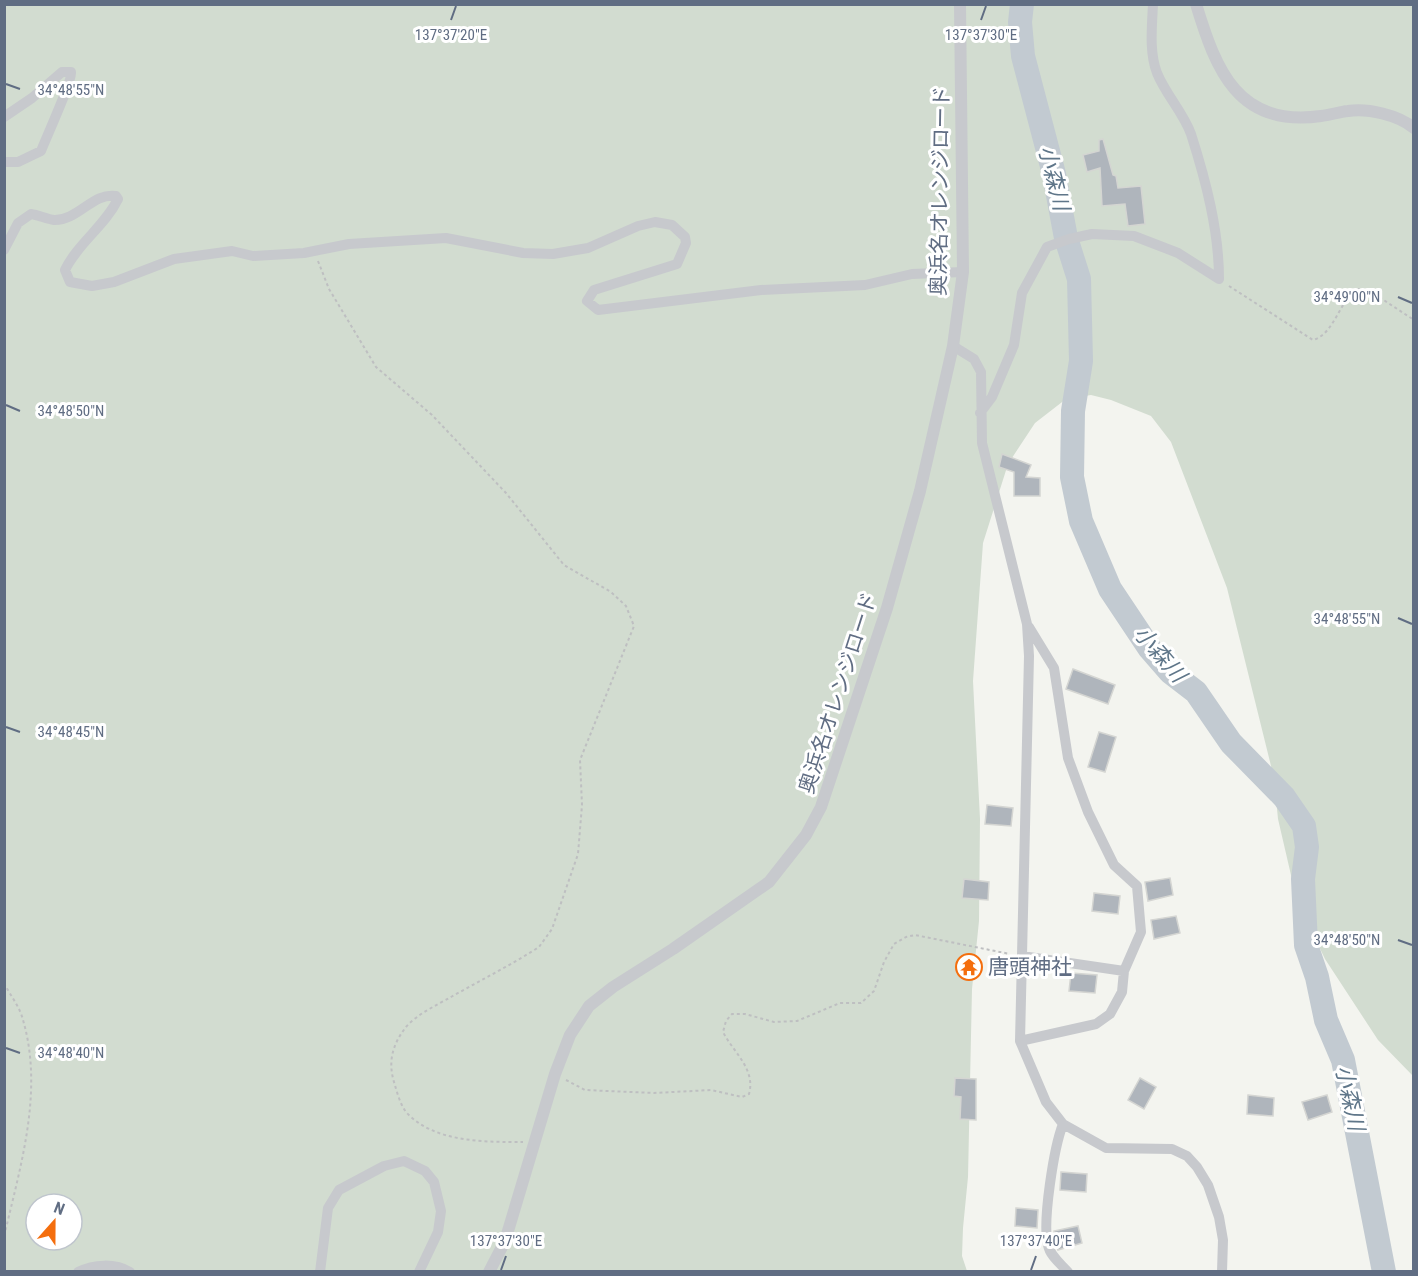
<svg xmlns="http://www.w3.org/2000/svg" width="1418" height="1276" viewBox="0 0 1418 1276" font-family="'Roboto Condensed','Noto Sans JP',sans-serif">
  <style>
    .green { fill: #d2dcd0; fill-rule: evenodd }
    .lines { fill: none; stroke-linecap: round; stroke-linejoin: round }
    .river { stroke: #c2cad1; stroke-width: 24 }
    .building { fill: #afb5bc; stroke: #d4d5d2; stroke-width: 1.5 }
    .path { stroke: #bebfc1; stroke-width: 2; stroke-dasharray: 3 3; stroke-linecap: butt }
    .minor { stroke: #c7c9cd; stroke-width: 10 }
    .tertiary { stroke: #c7c9cd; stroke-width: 12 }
    .ticks { fill: none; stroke: #606d83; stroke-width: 2 }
    .labels { text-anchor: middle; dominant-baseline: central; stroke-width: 6; stroke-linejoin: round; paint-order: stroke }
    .street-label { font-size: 21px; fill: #606d83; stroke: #fff }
    .poi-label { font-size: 21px; fill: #606d83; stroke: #fff; text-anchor: start }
    .water-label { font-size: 22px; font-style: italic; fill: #5f7689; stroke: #fff }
    .ticks-label { font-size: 15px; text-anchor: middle; fill: #606d83; stroke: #fff; stroke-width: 6; stroke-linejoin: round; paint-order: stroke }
  </style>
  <rect width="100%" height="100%" fill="#f3f4ef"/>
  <path class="green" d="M5 5H1413V1076L1378 1040 1325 959 1297 901 1278 819 1274 778 1227 588 1171 442 1151 416 1111 400 1091 395 1066 399 1035 423 1008 464 983 543 973 681 980 819 979 921 972 989 968 1177 963 1228 962 1256 967 1271 5 1272ZM36 1204H72V1240H36Z"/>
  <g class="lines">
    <path class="river" d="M1022 4 1020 22 1023 56 1054 174 1066 238 1079 279 1081 361 1073 411 1072 477 1081 521 1110 589 1150 649 1170 672 1196 692 1231 743 1284 797 1304 826 1307 847 1303 879 1306 945 1317 977 1326 1020 1343 1060 1384 1272"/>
  </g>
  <path class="building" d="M1103 139 1113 175 1116 176 1118 188 1141 186 1145 224 1128 226 1125 204 1102 206 1100 168 1087 172 1083 155 1099 151V140Z
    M1002 454 1031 465 1026 477 1040 478V496H1014V472L999 467Z
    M1073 669 1115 685 1108 704 1066 689Z
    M1099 732 1116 737 1105 772 1088 767Z
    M987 805 1013 808 1011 826 985 824Z
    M1170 878 1173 895 1148 901 1145 882Z
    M964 879 989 882 988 900 962 898Z
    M1094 893 1120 896 1118 914 1092 911Z
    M1176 916 1180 933 1154 939 1151 920Z
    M1071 973 1097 975 1095 993 1069 991Z
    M955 1078 976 1079V1120L960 1119 961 1097 954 1096Z
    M1140 1078 1156 1087 1144 1109 1128 1100Z
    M1248 1095 1274 1098 1273 1116 1247 1114Z
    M1327 1095 1332 1112 1308 1120 1302 1102Z
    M1061 1172 1087 1174 1086 1192 1060 1190Z
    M1016 1208 1038 1210 1037 1228 1015 1226Z
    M1078 1226 1082 1243 1058 1250 1054 1231Z"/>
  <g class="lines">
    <path class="path" d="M318 261 329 289 376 367 432 415 506 493 564 565 611 592 626 606 634 626 580 760 582 805 578 854 552 929 539 947C511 965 481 980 451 997 437 1005 417 1014 406 1027 392 1045 388 1062 394 1082 397 1092 400 1104 406 1112 434 1143 486 1142 523 1142
      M1229 286 1313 340C1336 333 1338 300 1359 289L1376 295 1414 320
      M4 915V921
      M4 983C10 995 20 1007 23 1020 44 1092 20 1167 4 1237
      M566 1080 585 1090 654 1093 711 1090 742 1097 749 1094C756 1069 733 1052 723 1032L726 1021 732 1014H745L774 1022 797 1021 840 1003H861L874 991 884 962 894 944 906 937 915 935 1010 954"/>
    <path class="minor" d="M1153 4C1152 27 1149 52 1157 73 1166 95 1183 112 1191 134 1206 181 1219 231 1219 279
      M4 117 32 98 62 72H71C73 79 46 138 41 151L18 162H4
      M4 250 18 223 31 214C38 215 47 219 54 220 78 221 93 192 116 196L118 199C105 226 78 243 65 270L70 282 92 286 114 282 174 259 232 251 253 256 304 253 349 244 446 238 523 253 553 254 588 248 638 226 655 222 672 225 685 237 686 243 677 264 594 290 587 301 598 310 761 290 865 285 912 274 963 272
      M953 346 974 359 981 372 982 443 1027 624 1029 656 1020 1041 1046 1102 1063 1124 1106 1148 1172 1149 1187 1156 1197 1167 1208 1185 1219 1217 1223 1240 1222 1272
      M980 413 992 397 1014 345 1022 293 1047 247 1069 239 1092 234 1134 236 1178 253 1219 279
      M1022 956 1124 971
      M1020 1041 1096 1024 1110 1014 1122 992 1124 971 1141 932 1137 886 1114 865 1088 812 1068 758 1054 668 1029 627
      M1063 1124C1054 1147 1042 1222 1048 1245 1050 1256 1061 1264 1068 1272
      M78 1272C94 1264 115 1263 130 1272
      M320 1272 328 1208 339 1190 384 1166 404 1161 425 1171 434 1182 441 1211 438 1232 419 1272"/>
    <path class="tertiary" d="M1196 4C1216 70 1238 128 1321 116 1330 115 1339 112 1348 111 1368 108 1398 115 1414 128
      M489 1272 505 1241 555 1074 570 1035 589 1006 613 987 673 949 769 882 806 835 821 807 887 608 920 491 953 346 963 272 960 4"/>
  </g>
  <path class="ticks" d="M451 20 456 6M981 20 986 6M6 84 20 89M1398 297 1412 303M6 405 20 411M1398 618 1412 624M6 727 20 732M1398 940 1412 945M6 1048 20 1053M501 1270 506 1256M1031 1270 1036 1256"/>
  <defs>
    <symbol id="temple-ring" viewBox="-11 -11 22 22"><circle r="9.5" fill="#fff" stroke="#f46e0e" stroke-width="1.5"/><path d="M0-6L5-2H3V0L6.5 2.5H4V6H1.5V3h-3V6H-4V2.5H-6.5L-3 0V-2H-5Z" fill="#f46e0e"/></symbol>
  </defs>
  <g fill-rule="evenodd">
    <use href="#temple-ring" x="954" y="952" width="30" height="30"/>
  </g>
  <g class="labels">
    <g class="street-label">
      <text transform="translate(940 191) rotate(-89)">奥浜名オレンジロード</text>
      <text transform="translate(838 693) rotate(-72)">奥浜名オレンジロード</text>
    </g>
    <g class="poi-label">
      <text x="988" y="967">唐頭神社</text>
    </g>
    <g class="water-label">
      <text transform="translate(1054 178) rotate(76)">小森川</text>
      <text transform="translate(1160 654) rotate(49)">小森川</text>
      <text transform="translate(1350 1098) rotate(78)">小森川</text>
    </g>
  </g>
  <g class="ticks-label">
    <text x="451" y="40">137°37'20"E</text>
    <text x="981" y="40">137°37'30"E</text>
    <text x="71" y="95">34°48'55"N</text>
    <text x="1347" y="302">34°49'00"N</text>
    <text x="71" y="416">34°48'50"N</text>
    <text x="1347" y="624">34°48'55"N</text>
    <text x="71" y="737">34°48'45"N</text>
    <text x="1347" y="945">34°48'50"N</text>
    <text x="71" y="1058">34°48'40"N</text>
    <text x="506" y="1246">137°37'30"E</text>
    <text x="1036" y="1246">137°37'40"E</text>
  </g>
  <rect width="1418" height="1276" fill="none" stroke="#606d83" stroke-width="12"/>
  <g transform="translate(54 1222) rotate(21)"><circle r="28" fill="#ffffff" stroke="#bfc5cd" stroke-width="1.5"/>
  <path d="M0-4.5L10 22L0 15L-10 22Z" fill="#f46e0e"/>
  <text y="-9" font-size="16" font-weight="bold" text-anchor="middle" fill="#606d83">N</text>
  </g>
</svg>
